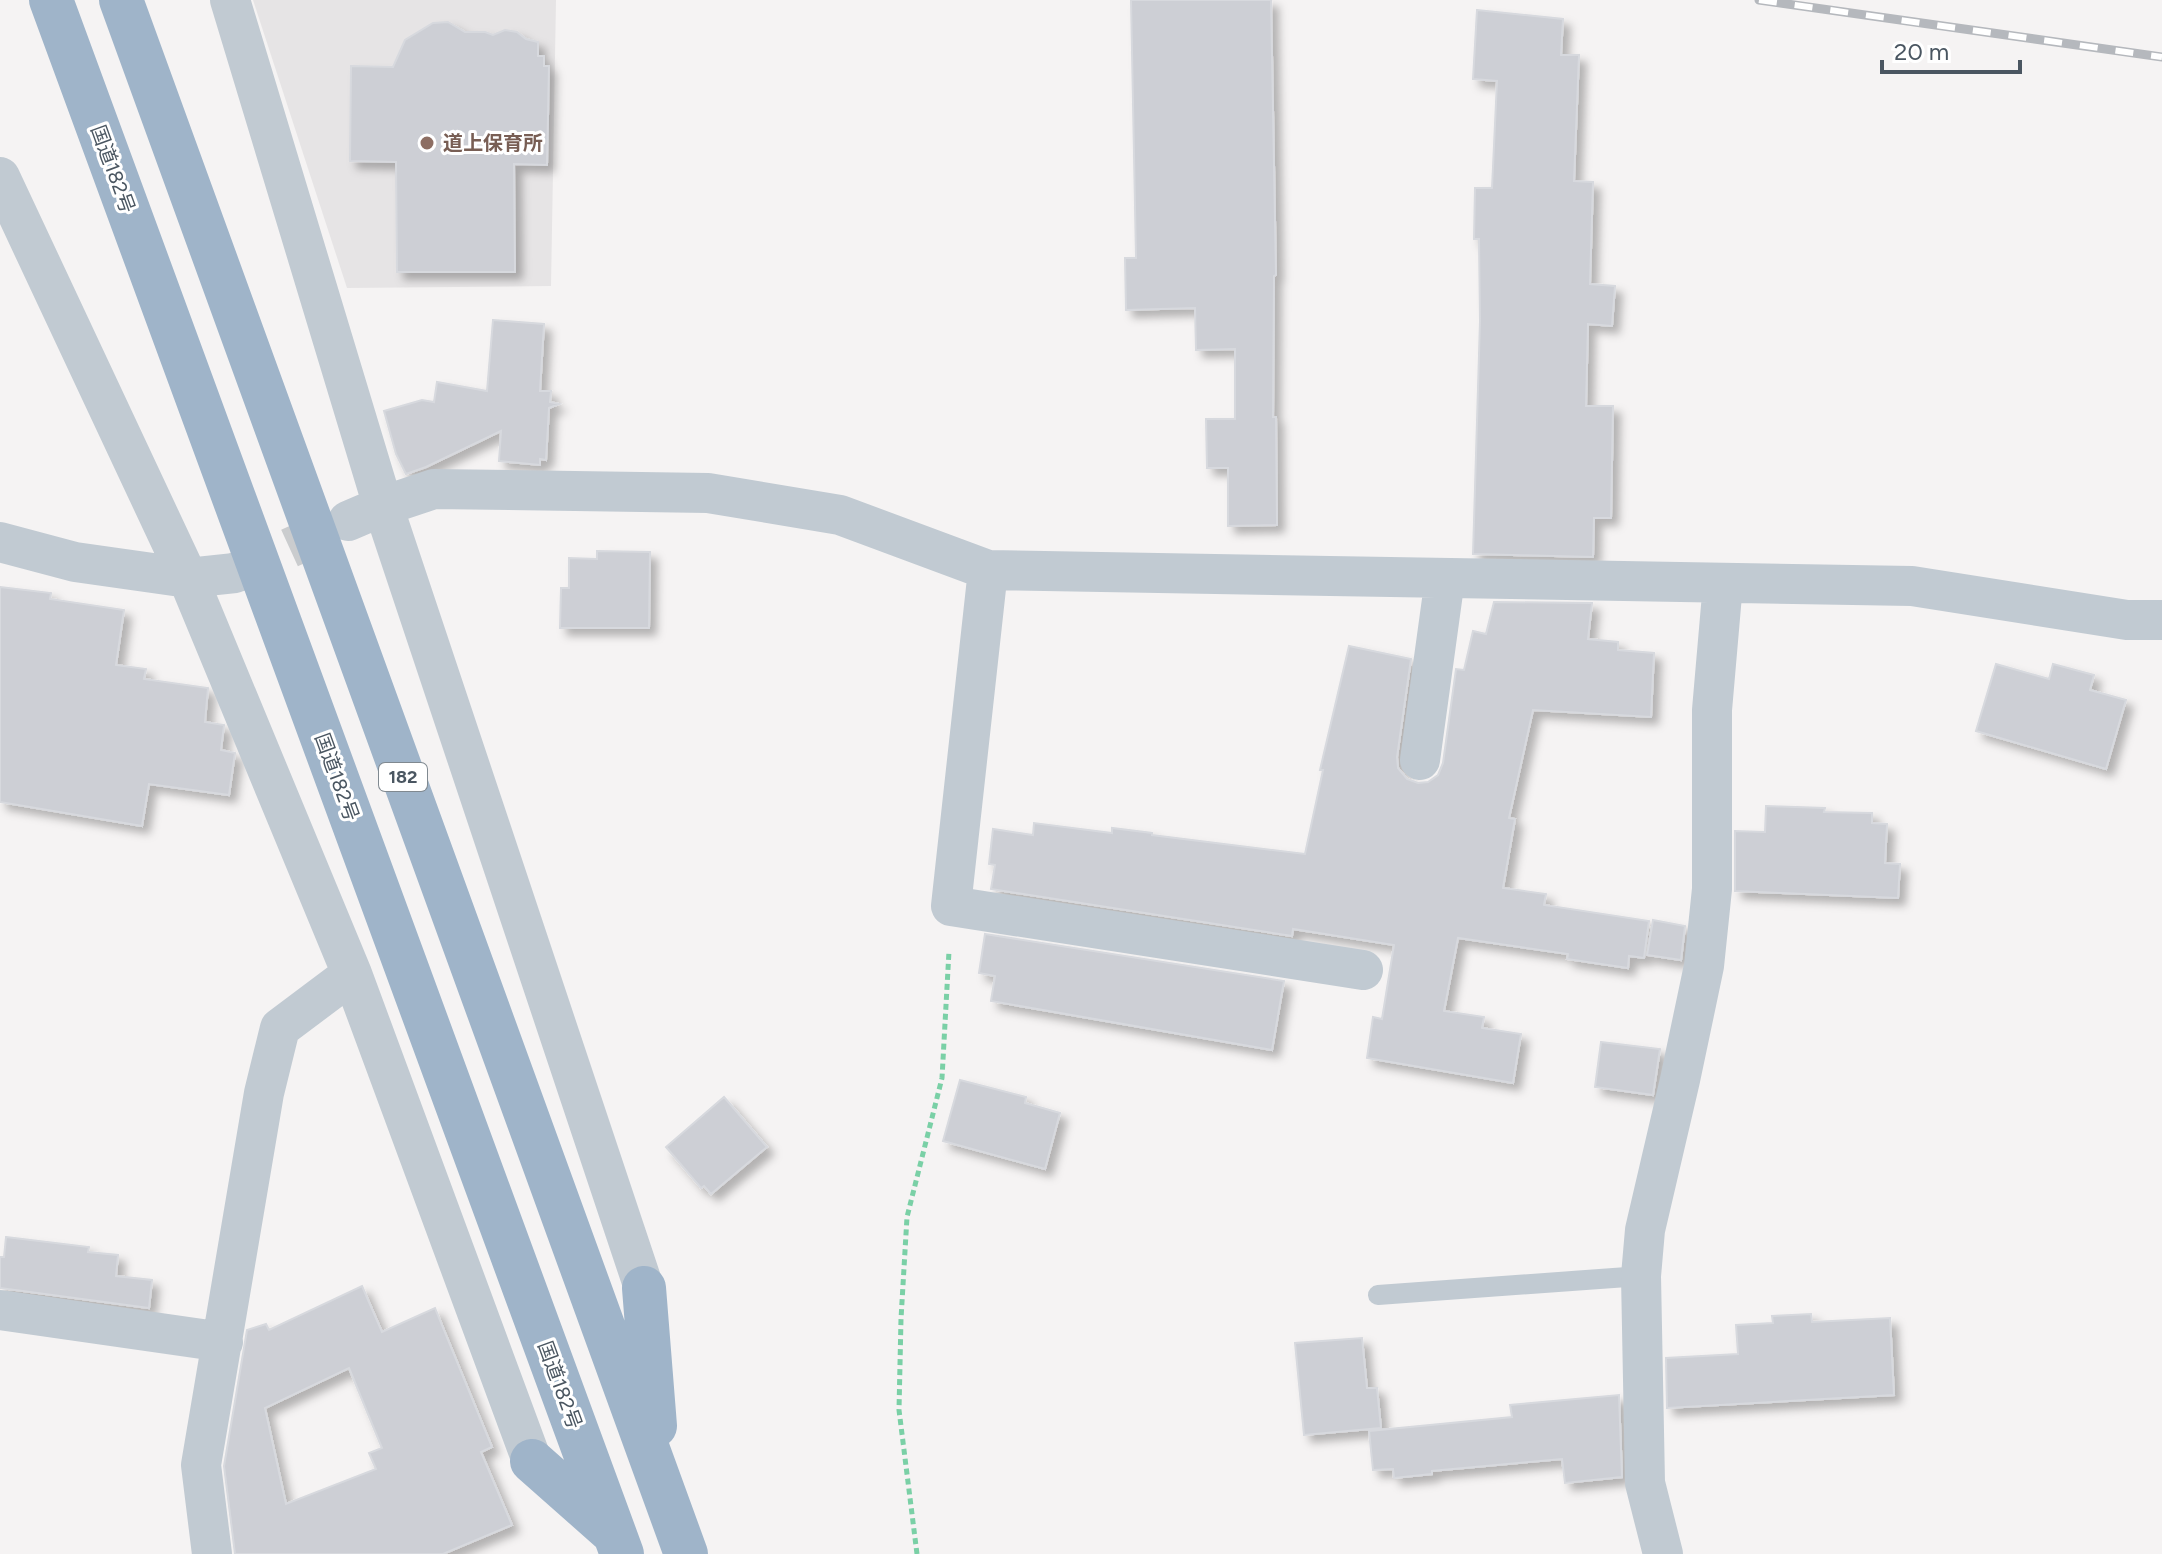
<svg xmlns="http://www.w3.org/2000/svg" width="2162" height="1554" viewBox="0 0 2162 1554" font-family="Figtree,'Noto Sans JP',sans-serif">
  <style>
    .education { fill: #e6e4e5 }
    .building { fill: #cdcfd5; stroke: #d7d9de; stroke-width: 2; fill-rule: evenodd; filter: url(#shadow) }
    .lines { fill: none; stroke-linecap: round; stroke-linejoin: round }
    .minor-tunnel { stroke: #caccce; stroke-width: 40; stroke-dasharray: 40 20; stroke-linecap: butt }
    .path { stroke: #7ad0a6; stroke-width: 5; stroke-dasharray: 6 4; stroke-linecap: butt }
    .service { stroke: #c1cad2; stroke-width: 20 }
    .minor { stroke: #c1cad2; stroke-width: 40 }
    .trunk { stroke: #9fb4c9; stroke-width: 44 }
    .rail-casing { stroke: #b5b8bd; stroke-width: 9 }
    .rail { stroke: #fff; stroke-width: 6; stroke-dasharray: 18; stroke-linecap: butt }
    .education-dot { fill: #8d6e63; stroke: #fff; stroke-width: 3 }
    .labels { text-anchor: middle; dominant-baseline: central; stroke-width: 6; stroke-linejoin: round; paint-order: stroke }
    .shield { fill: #fff; stroke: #808990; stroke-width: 2 }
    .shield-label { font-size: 18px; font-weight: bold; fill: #4a5661 }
    .education-label { font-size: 20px; font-weight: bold; fill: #785e54; stroke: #fff; text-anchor: start }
    .street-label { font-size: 20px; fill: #4a5661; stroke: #fff }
  </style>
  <defs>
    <filter id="shadow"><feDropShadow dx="7" dy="7" stdDeviation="4" flood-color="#0004"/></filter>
  </defs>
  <rect width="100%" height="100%" fill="#f5f3f3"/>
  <path class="education" d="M253 0H556L551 286 347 288Z"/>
  <path class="building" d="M1131 0H1271L1276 275 1274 276 1273 417H1276L1277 525 1228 526V468H1207L1206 419H1235V349L1196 350 1195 308 1126 310 1125 258H1136Z
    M1477 10 1563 19 1561 55H1579L1574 181 1593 182 1590 284 1615 286 1612 326 1588 324 1586 406H1613L1611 518H1594L1593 557 1473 554 1480 321 1479 239H1474L1475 188H1492L1497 81 1473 79Z
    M448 22 465 32H485L493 35 505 30 517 32 526 39 538 42V56H544V66H549L547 165 514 164 515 272H397L396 162 350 161 351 66 393 67 405 40 433 23Z
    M493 320 544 324 540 391H551L550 402 559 404 549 408 546 460 540 459V465L499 461 501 431 426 467 406 474 396 454 384 411 422 400 434 402 437 382 487 391Z
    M597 551 650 552 649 628H560L561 588H569V558L597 559Z
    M0 587 51 593 50 599 124 610 116 665 146 669 144 679 208 688 205 722 224 725 221 750 235 753 229 795 149 784 142 826 0 802Z
    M1494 602 1592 603 1588 639 1618 642V650L1654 653 1651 717 1533 710 1509 818 1515 819 1503 888 1546 894 1544 905 1649 921 1644 958 1629 956 1628 968 1567 959 1568 954 1458 938 1444 1011 1484 1017 1482 1028 1521 1034 1513 1083 1367 1058 1373 1017 1382 1019 1394 945 1293 929 1292 936 991 889 995 865 989 864 993 829 1033 835 1034 823 1112 833V828L1152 833V835L1305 854 1323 770H1320L1349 646 1411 659 1397 757 1398 768 1407 779 1418 783 1428 782 1438 775 1443 763 1456 669 1464 670 1473 631 1486 634Z
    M1996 664 2049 679 2053 664 2094 675 2090 690 2126 700 2106 769 1976 731Z
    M1766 806 1825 808 1824 812 1872 813V823L1887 824 1885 863 1900 864 1898 898 1735 891V831L1765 832Z
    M1653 920 1685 926 1681 960 1647 955Z
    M985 934 1284 981 1272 1050 991 1001 995 976 979 973Z
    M1601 1042 1660 1049 1653 1095 1595 1087Z
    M960 1080 1026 1097 1025 1103 1060 1113 1045 1169 943 1141Z
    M724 1097 767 1147 711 1194 704 1186 701 1188 666 1147Z
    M6 1237 89 1247 88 1252 118 1255 116 1276 152 1280 149 1308 0 1288V1257H4Z
    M362 1286 382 1332 435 1308 492 1447 481 1452 512 1525 443 1554H235L224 1466 247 1330 266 1324 269 1330ZM349 1368 382 1448 369 1453 376 1469 286 1504 265 1408Z
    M1811 1314 1812 1322 1890 1318 1894 1395 1667 1408 1666 1358 1738 1354 1736 1325 1773 1323 1772 1316Z
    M1362 1338 1367 1388H1377L1381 1428 1304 1435 1295 1343Z
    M1619 1395 1622 1477 1565 1483 1562 1459 1432 1471V1474L1394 1478 1393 1469 1373 1470 1369 1431 1512 1417 1510 1405Z"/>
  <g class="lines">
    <path class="minor-tunnel" d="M235 573 344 523"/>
    <path class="path" d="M917 1554 899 1410 901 1319 907 1217 942 1078 949 951"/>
    <path class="service" d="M1378 1295 1641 1276"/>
    <path class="minor" d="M230 0 383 506 644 1288
      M0 177 188 578 352 974 532 1461
      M348 521 383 506 434 489 708 493 840 515 988 570 1912 586 2127 620H2162
      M0 542 75 562 188 578 235 573
      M988 570 951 906 1363 970
      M1420 760 1445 578
      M0 1310 223 1342
      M212 1554 201 1465 264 1093 280 1028 352 974
      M1663 1554 1645 1483 1641 1276 1645 1230 1680 1080 1704 966 1712 889V710L1723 583"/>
    <path class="trunk" d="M51 0 622 1554
      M121 0 686 1554
      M644 1288 655 1426
      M532 1461 610 1530"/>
    <defs>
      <path id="rail" d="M1759 0 2162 57"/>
    </defs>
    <use href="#rail" class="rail-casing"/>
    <use href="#rail" class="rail"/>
  </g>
  <circle class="education-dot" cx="427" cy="143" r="8"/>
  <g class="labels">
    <rect class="shield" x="379" y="763" width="48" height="28" rx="6"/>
    <g class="shield-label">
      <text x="403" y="777">182</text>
    </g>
    <g class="education-label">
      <text x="443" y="143">道上保育所</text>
    </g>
    <g class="street-label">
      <text transform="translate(113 169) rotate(70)">国道182号</text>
      <text transform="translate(337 777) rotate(70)">国道182号</text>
      <text transform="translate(560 1385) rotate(70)">国道182号</text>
    </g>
  </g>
  <path d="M1882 60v12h138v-12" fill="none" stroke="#4a5661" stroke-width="4"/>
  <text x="1894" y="60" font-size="24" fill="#4a5661" stroke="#ffffff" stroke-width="6" paint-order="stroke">20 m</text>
</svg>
